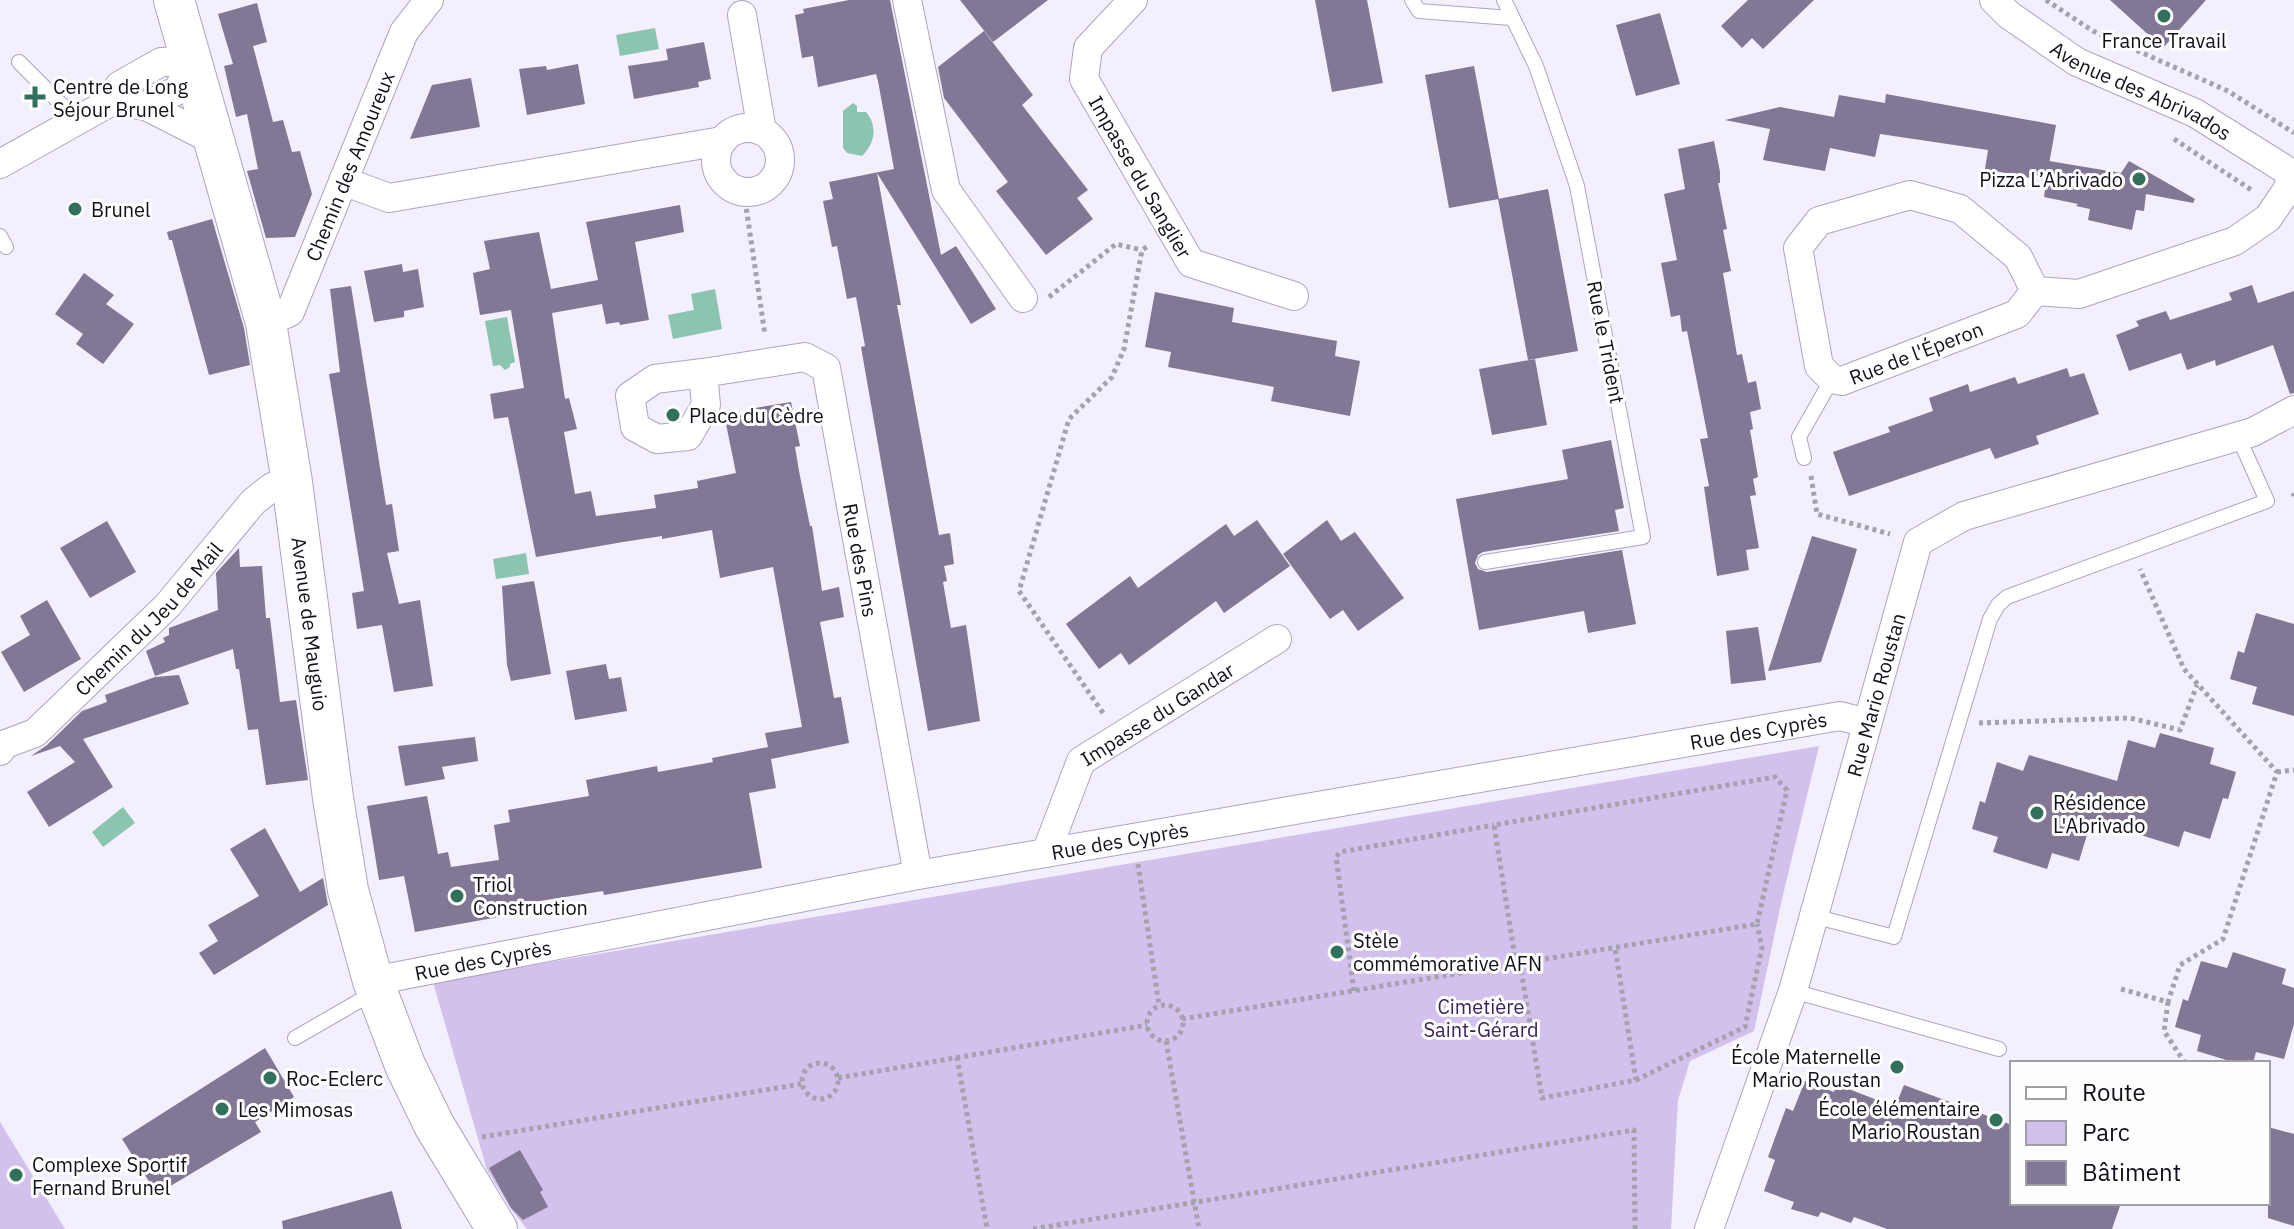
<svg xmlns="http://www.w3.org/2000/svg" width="2294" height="1229" viewBox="0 0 2294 1229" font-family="'IBM Plex Sans',sans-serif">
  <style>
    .green { fill: #d1c1ec }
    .water { fill: #8bc5b0 }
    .building { fill: #827794 }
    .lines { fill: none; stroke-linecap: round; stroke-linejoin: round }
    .service-casing { stroke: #afa3c3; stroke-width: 16 }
    .minor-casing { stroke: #afa3c3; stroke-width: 30 }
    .secondary-casing { stroke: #afa3c3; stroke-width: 42 }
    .path { stroke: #a5a1ad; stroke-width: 5; stroke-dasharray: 4 4; stroke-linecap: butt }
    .service { stroke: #fff; stroke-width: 14 }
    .minor { stroke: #fff; stroke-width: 28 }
    .secondary { stroke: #fff; stroke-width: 40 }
    .poi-dot { fill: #31705c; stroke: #fefefe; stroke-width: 3 }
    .labels { text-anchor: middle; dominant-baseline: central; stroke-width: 6; stroke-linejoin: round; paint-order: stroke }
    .poi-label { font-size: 20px; fill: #14101b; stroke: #fefefe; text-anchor: start }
    .street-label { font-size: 20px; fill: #14101b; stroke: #fefefe }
    .park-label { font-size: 20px; fill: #3c235a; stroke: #fefefe }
  </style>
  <rect width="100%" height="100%" fill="#f3effc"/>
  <path class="green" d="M1819 746 1782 899 1754 1031 1690 1061 1678 1100 1671 1229H527L511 1209 487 1170 433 982Z
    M0 1122 65 1229H0Z"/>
  <path class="water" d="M655 28 659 49 620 56 616 35Z
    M853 103 857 106V112H866C878 126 875 144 862 156L847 153 843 148V111Z
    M715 289 722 329 673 339 668 315 694 310 691 294Z
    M507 317 515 362 510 364V367L505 370 500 365 493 366 485 321Z
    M526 553 529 574 496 579 493 559Z
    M123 807 135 823 103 847 92 832Z"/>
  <path class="building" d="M849 0H890L941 255 956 246 996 309 971 324 877 173 901 305H897L939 535 950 533 954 564 944 566 947 581 943 582 951 628 966 625 980 721 928 731 861 347 865 346 856 297 847 299 837 246 832 247 823 201 833 199 829 182 894 169 878 81 876 74 818 87 813 56 802 58 795 15 804 13 803 9Z
    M960 0H1048L993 42Z
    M1315 0H1367L1383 83 1332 92Z
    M1748 0H1814L1763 49 1752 38 1742 48 1721 26Z
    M2110 0H2206L2163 48Z
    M257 3 267 42 253 46 273 122 283 120 292 152 300 151 312 194 295 237 266 238 247 171 258 169 247 114 236 117 224 66 233 64 218 14Z
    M1660 13 1680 84 1636 96 1616 25Z
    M984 31 1033 95 1022 105 1088 190 1077 198 1093 219 1046 255 996 191 1008 182 944 98 938 67Z
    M704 42 711 79 698 82 699 87 634 99 628 66 668 60 666 49Z
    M578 64 585 104 527 115 519 69 546 66 547 70Z
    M1474 66 1499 199 1449 208 1425 75Z
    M471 78 480 127 410 139 432 85Z
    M1886 94 2056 125 2046 181 1985 169 1988 150 1880 134 1875 157 1830 148 1825 171 1763 160 1770 129 1725 120 1780 107 1834 117 1839 95 1885 103Z
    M1714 141 1720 172V183H1718L1727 229 1723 230 1731 271 1723 273 1737 355 1742 354 1748 383 1756 381 1761 409 1750 412 1753 429 1750 430 1758 477 1753 479 1756 495 1750 496 1759 548 1746 550 1749 570 1717 576 1704 487 1709 486 1700 439 1708 438 1687 331 1682 332 1680 315 1671 317 1661 263 1677 260 1664 194 1685 189 1678 149Z
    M2049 161 2121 173 2129 161 2195 199 2193 203 2146 194 2144 211 2136 210 2132 230 2088 220 2090 209 2076 206 2078 204 2044 197Z
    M1548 189 1578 351 1528 360 1498 199Z
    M680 205 684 232 635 242 649 320 620 325 619 322 606 324 602 304 552 313 565 399 569 398 577 429 564 432 575 494 591 491 596 516 656 508 654 495 698 488 697 481 736 473 725 419 750 413 749 409 791 402 800 446 795 447 799 471 810 526H812L822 591 839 587 844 617 820 622 834 698 841 697 849 743 771 759 776 788 749 793 762 868 604 895 603 891 508 906 510 915 415 932 404 876 379 880 367 806 427 796 438 854 448 852 451 867 499 860 494 825 510 822 508 810 589 796 586 780 657 766 658 772 713 762 712 758 768 747 765 733 802 727 773 567 720 578 712 530 662 539V536L623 542 536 557 508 417 494 419 490 394 524 388 511 310 480 315 473 273 490 269 484 241 539 232 551 289 598 280 586 222Z
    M212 219 244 328 250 365 209 375 172 240H169L167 232Z
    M402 264 403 272 418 269 424 307 404 311V317L374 322 364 271Z
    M84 273 114 295 106 304 134 324 103 364 76 344 83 334 55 314Z
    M2252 285 2258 303 2294 291V393L2290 394 2273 345 2216 366 2215 360 2187 370 2181 353 2129 371 2116 335 2139 326 2136 321 2166 311 2170 320 2232 300 2229 293Z
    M351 286 386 505 392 504 399 551 387 553 399 604 420 600 433 686 394 692 382 625 357 629 352 593 364 591 329 374 340 372 330 289Z
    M1155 292 1234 308 1232 322 1337 341 1335 356 1360 361 1350 416 1271 401 1274 387 1168 367 1171 352 1145 347Z
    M1535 359 1547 425 1492 435 1479 369Z
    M2067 368 2070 377 2084 373 2099 414 2036 436 2039 444 1995 459 1990 448 1849 496 1833 452 1890 432 1888 427 1933 411 1929 398 1968 384 1970 392 2015 377 2018 384Z
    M1611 440 1624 508 1615 510 1619 531 1483 552 1478 555 1475 563 1478 569 1487 572 1622 550 1636 624 1588 633 1584 611 1479 630 1456 499 1568 479 1562 450Z
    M1257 520 1290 566 1224 613 1216 601 1129 665 1121 653 1099 669 1066 624 1130 576 1138 588 1226 524 1234 536Z
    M1327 520 1341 541 1355 532 1404 598 1358 631 1343 610 1330 619 1283 554Z
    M107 521 136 572 90 598 60 548Z
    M1812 536 1857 549 1843 595 1821 662 1768 671Z
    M239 548 240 567 262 566 266 618H270L280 702 296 700 308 780 266 785 258 729 248 730 239 669H236L233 649 155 676 146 651 165 642 163 638 169 635V628L218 610 216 573Z
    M534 581 551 674 511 681 507 665 502 586Z
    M47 600 81 659 24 692 1 652 30 635 20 616Z
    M2256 613 2294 624V716L2252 704 2257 687 2230 679 2238 651 2244 653Z
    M1758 627 1766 680 1731 684 1726 631Z
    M606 664 609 679 621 677 627 711 575 720 566 671Z
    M179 675 189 704 83 739 113 787 49 827 27 792 75 762 60 746 31 756 47 745 82 711 107 702 105 695 155 677Z
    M2160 733 2214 748 2210 764 2236 772 2228 799 2223 798 2210 839 2184 831 2179 847 2096 821 2091 822 2079 861 2052 853 2047 869 1993 852 1998 837 1972 829 1980 801 1985 803 1997 762 2023 771 2029 755 2117 781 2128 740 2155 748Z
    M475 737 478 761 442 767 445 779 405 786 398 746Z
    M265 828 300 892 323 878 328 905 214 975 199 953 218 941 208 925 259 896 230 849Z
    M2233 952 2286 969 2282 984 2294 988V1024L2284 1059 2256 1052 2253 1063H2236L2197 1051 2201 1035 2175 1027 2183 999 2188 1001 2201 961 2227 968Z
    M265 1048 294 1097 255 1122 261 1132 157 1194 122 1139Z
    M1805 1081 1834 1092 1836 1084 1895 1107 1904 1085 2012 1125V1203H2121L2112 1229H1887L1854 1217 1851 1223 1821 1212 1818 1217 1791 1209 1794 1202 1764 1191 1775 1160 1768 1157 1786 1108 1793 1111Z
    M2268 1127 2294 1134V1226L2268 1218Z
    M520 1150 543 1190 540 1192 548 1207 523 1220 511 1208 489 1168Z
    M392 1191 402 1229H283L282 1221Z"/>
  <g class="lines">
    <defs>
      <path id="service" d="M1412 0 1419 11 1511 18
        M19 62 76 119
        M0 236 6 247
        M1804 458 1799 437 1832 379
        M1485 562 1643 537 1577 186 1536 66 1504 0
        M1813 916 1894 937 1990 619 1998 605 2007 597 2267 501 2238 436
        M1793 991 1999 1049
        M295 1038 373 993"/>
      <g id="minor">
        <path d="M907 0 946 190 1023 298"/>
        <path id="s1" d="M1133 0 1088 48 1084 79 1191 263 1294 296"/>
        <path id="s2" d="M1994 0 2009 15 2077 62 2195 113 2294 175"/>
        <path d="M742 15 762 131"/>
        <path d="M146 106 215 141"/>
        <circle cx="748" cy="160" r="32"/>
        <path d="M0 164 112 101 146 106 178 90 192 61 161 62 119 86 112 101"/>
        <path d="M343 181 389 198 722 141"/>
        <path d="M2035 291 2017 314 1842 381 1832 379 1819 366 1798 248 1819 221 1910 195 1960 209 2018 257 2035 291 2079 294 2235 241 2268 218 2287 190 2293 174"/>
        <path id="s3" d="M266 323 290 312 404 32 429 0"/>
        <path id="s4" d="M703 373 805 357 826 368 918 875"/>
        <path d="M703 373 706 405 688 436 657 439 635 427 630 396 655 379Z"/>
        <path id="s5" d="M0 751 3 745 35 733 168 605 253 502 272 487 292 482"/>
        <path id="s6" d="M1046 853 1081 761 1277 639"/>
        <path id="s7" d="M373 981 918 875 1840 716 1867 723"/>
        <path id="s8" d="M1709 1229 1793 991 1918 542 1964 516 2253 432 2294 410"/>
      </g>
      <g id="secondary">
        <path id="s9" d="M174 0 266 323 292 482 333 798 348 890 373 981 405 1065 434 1125 497 1229"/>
      </g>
    </defs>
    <use href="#service" class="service-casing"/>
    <use href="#minor" class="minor-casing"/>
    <use href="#secondary" class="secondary-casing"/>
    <path class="path" d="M2046 0 2093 31 2228 91 2294 133
      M2174 139 2253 191
      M744 193 765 335
      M1049 297 1116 244 1142 250
      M1811 476 1817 514 1890 534
      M2293 493 2294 496
      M1103 713 1019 591 1069 419 1112 377 1124 349 1142 250 1148 246
      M1979 723 2130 718 2180 730 2197 685
      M2277 772 2294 770
      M1138 864 1159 1005
      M1520 963 1542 1098 1636 1080 1615 948
      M2121 989 2168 1002 2180 965 2223 939 2277 772 2184 669 2140 569
      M1354 991 1336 857 1340 852 1494 825
      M2168 1002 2164 1031 2185 1063
      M1147 1023a18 18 0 1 1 36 0a18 18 0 1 1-36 0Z
      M1182 1019 1757 924 1787 790 1775 777 1494 825 1516 964
      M1166 1041 1199 1229
      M957 1057 987 1229
      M802 1081a18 18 0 1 1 36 0a18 18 0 1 1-36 0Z
      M838 1078 1147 1025
      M1636 1080 1745 1027 1762 947 1757 924
      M482 1137 801 1084
      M1033 1229 1634 1130 1635 1229"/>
    <use href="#service" class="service"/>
    <use href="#minor" class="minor"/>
    <use href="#secondary" class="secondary"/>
  </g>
  <g class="poi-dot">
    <circle cx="2164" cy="16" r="8"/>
    <path d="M31 85h8v8h8v8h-8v8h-8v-8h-8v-8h8z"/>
    <circle cx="2139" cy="179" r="8"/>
    <circle cx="75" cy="209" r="8"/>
    <circle cx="673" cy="415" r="8"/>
    <circle cx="2037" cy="813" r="8"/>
    <circle cx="457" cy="896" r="8"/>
    <circle cx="1337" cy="952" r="8"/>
    <circle cx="1897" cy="1067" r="8"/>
    <circle cx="270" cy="1078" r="8"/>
    <circle cx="222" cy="1109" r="8"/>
    <circle cx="1996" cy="1120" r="8"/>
    <circle cx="16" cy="1175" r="8"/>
  </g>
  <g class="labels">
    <g class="poi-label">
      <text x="2164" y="40" text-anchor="middle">France Travail</text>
      <text x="53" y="86">Centre de Long<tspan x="53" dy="23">Séjour Brunel</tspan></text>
      <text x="2123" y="179" text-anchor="end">Pizza L’Abrivado</text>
      <text x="91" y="209">Brunel</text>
      <text x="689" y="415">Place du Cèdre</text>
      <text x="2053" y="802">Résidence<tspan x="2053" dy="23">L'Abrivado</tspan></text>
      <text x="473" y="884">Triol<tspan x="473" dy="23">Construction</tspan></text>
      <text x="1353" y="940">Stèle<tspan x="1353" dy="23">commémorative AFN</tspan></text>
      <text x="1881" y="1056" text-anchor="end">École Maternelle<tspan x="1881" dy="23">Mario Roustan</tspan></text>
      <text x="286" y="1078">Roc-Eclerc</text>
      <text x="1980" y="1108" text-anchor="end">École élémentaire<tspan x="1980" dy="23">Mario Roustan</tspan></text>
      <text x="238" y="1109">Les Mimosas</text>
      <text x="32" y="1164">Complexe Sportif<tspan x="32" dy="23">Fernand Brunel</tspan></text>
    </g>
    <g class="street-label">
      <text stroke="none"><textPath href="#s2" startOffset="174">Avenue des Abrivados</textPath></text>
      <text stroke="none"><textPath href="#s3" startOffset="184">Chemin des Amoureux</textPath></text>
      <text stroke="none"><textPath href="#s1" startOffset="210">Impasse du Sanglier</textPath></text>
      <text transform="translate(1606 342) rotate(79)">Rue le Trident</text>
      <text transform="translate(1916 353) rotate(-21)">Rue de l'Éperon</text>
      <text stroke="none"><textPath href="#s4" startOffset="322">Rue des Pins</textPath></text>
      <text stroke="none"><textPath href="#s5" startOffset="202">Chemin du Jeu de Mail</textPath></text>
      <text stroke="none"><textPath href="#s9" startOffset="640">Avenue de Mauguio</textPath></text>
      <text stroke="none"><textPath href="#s8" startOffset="560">Rue Mario Roustan</textPath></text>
      <text stroke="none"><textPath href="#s6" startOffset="188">Impasse du Gandar</textPath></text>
      <text stroke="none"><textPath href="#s7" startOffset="1408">Rue des Cyprès</textPath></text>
      <text stroke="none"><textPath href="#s7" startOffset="760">Rue des Cyprès</textPath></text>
      <text stroke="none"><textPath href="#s7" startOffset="112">Rue des Cyprès</textPath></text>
    </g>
    <g class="park-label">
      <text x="1481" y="1006">Cimetière<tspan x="1481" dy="23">Saint-Gérard</tspan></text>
    </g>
  </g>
  <rect x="2010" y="1061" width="260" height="144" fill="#fefefe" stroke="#a09fa3" stroke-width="2"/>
  <rect x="2026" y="1087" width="40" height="12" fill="#ffffff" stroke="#a09fa3" stroke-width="2"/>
  <text x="2082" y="1101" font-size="24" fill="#14101b">Route</text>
  <rect x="2026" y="1121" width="40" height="24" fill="#d1c1ec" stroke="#a09fa3" stroke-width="2"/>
  <text x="2082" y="1141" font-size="24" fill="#14101b">Parc</text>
  <rect x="2026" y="1161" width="40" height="24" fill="#827794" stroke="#a09fa3" stroke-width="2"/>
  <text x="2082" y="1181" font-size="24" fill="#14101b">Bâtiment</text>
</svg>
